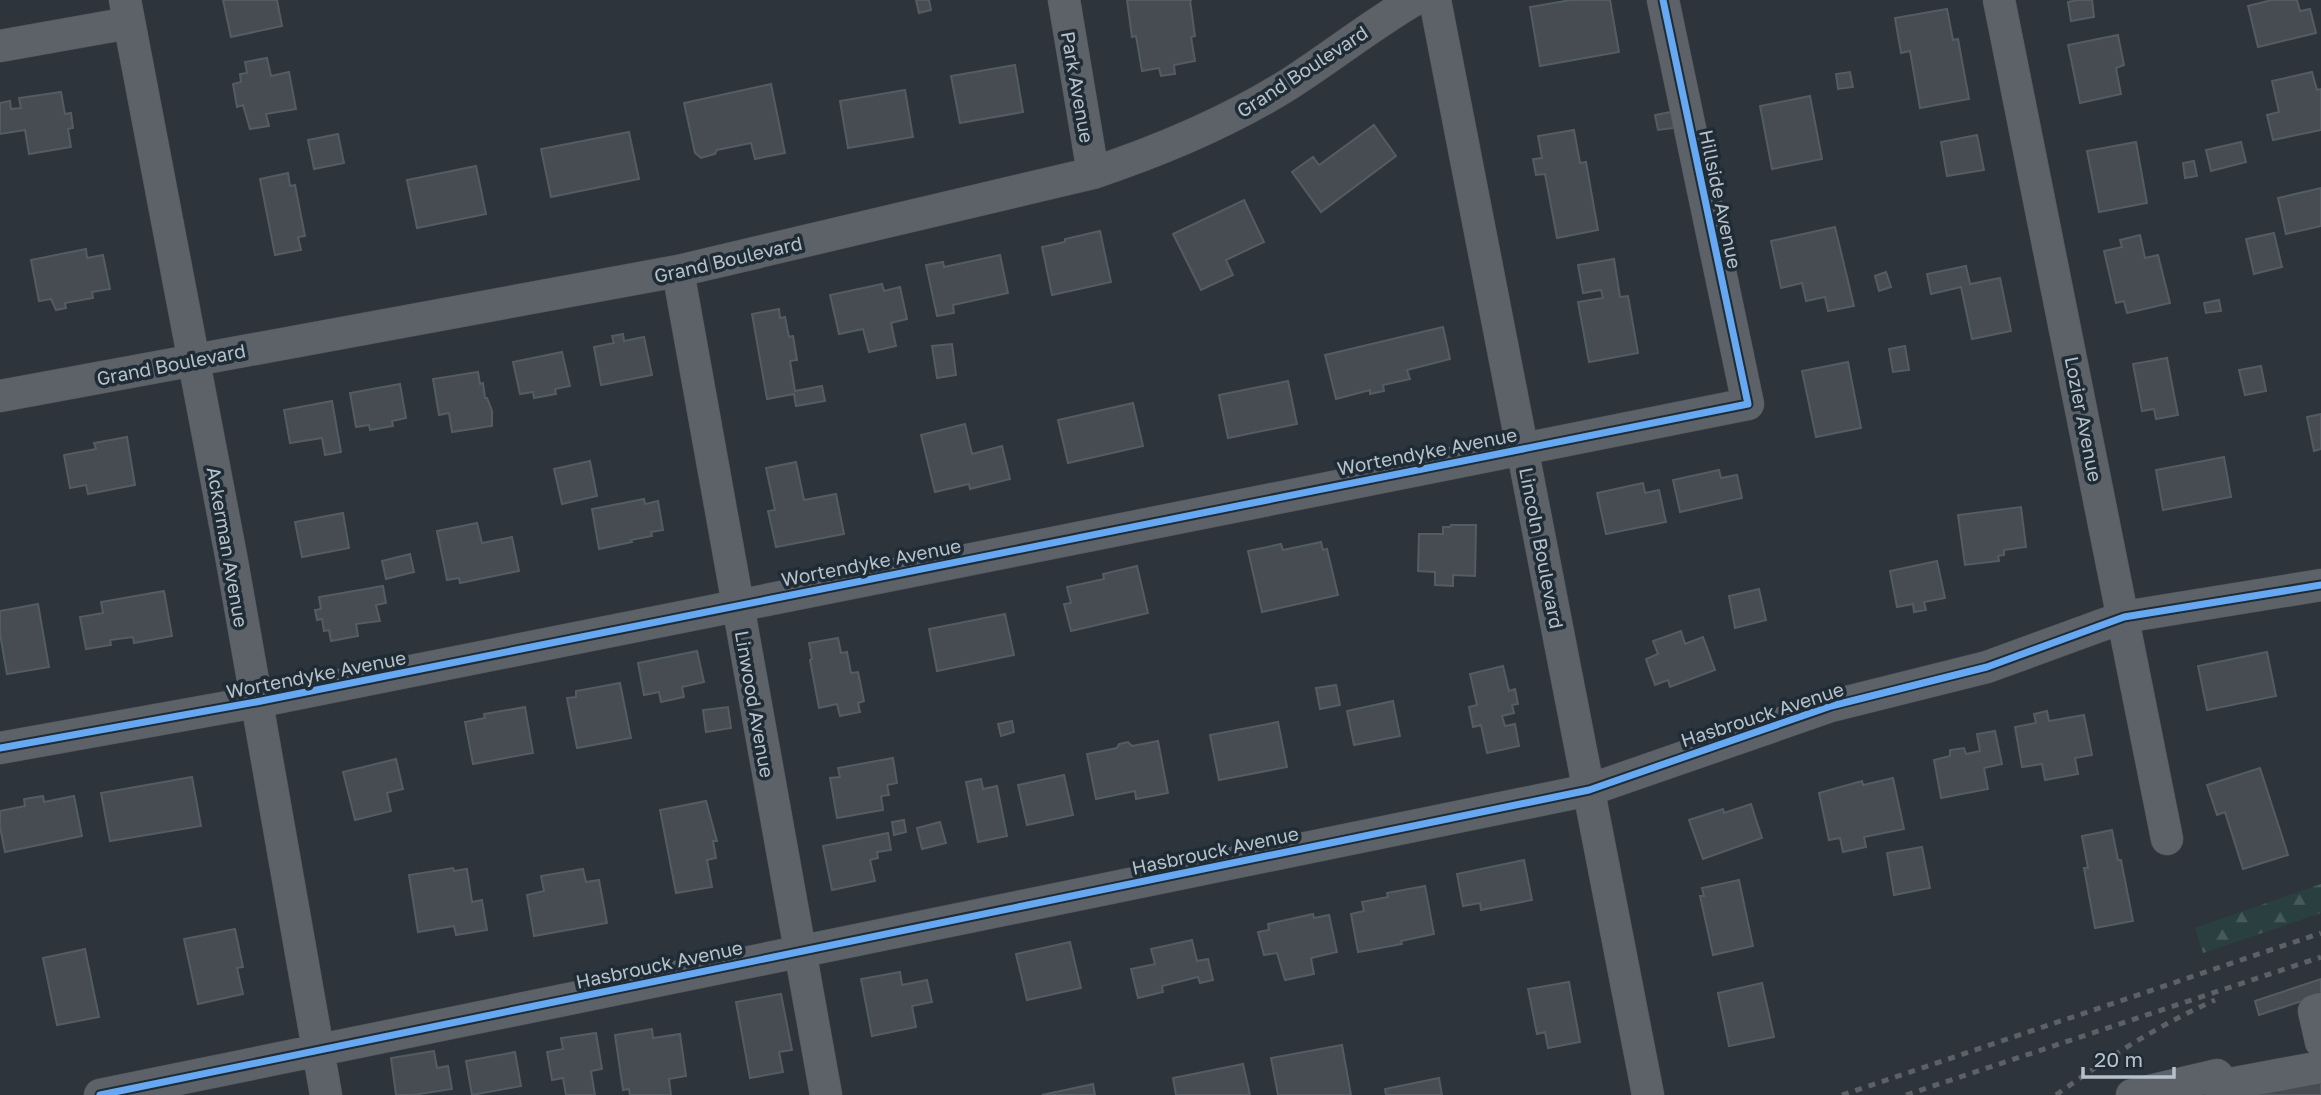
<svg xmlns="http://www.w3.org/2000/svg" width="2321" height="1095" viewBox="0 0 2321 1095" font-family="'Golos Text',sans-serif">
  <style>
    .forest { fill: url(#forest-firs) }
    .building { fill: #464c52; stroke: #545c63; stroke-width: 2 }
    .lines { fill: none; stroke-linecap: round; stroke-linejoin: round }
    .minor-casing { stroke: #4a5055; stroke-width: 33 }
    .minor { stroke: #5d6268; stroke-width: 32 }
    .rail { stroke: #5b6166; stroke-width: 5; stroke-dasharray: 7 7; stroke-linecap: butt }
    .cycleway-casing { stroke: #1f2c36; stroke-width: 11 }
    .cycleway { stroke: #66a8f1; stroke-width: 7 }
    .labels { text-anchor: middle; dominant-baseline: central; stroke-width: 7; stroke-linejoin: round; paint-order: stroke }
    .street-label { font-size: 19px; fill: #b7c1cb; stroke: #1f2c36 }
  </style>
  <defs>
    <pattern id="forest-firs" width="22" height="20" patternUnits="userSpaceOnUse" patternTransform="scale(1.75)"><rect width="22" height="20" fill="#2a4040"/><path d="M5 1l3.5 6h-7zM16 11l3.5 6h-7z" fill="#475a5a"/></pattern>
  </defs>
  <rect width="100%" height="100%" fill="#2d343b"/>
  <path class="forest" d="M2321 884V913L2203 953 2195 928Z"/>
  <path class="building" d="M223 0H277L282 26 231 37Z
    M916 0H929L931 10 919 13Z
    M1127 0H1192H1190L1195 36 1191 37 1195 61 1174 65 1175 74 1161 76 1159 68 1142 71 1136 36 1132 37Z
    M1571 0H1610L1619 52 1540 66 1530 7Z
    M2077 0H2092L2094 17 2071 21 2068 2Z
    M2272 0H2297L2300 11 2310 9 2316 33 2258 47 2248 6Z
    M1947 9 1953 40 1958 39 1969 99 1920 108 1910 51 1901 53 1895 18Z
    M2118 35 2124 65 2116 68 2121 94 2080 103 2068 45Z
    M267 58 271 76 289 72 296 109 266 114 269 126 250 129 243 105 237 107 233 84 241 82 240 74 247 73 245 62Z
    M1015 65 1023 112 960 123 951 76Z
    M1850 72 1853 87 1838 89 1836 74Z
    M2312 72 2317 90 2321 89V130L2273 140 2267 115 2279 112 2272 81Z
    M771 84 785 153 755 159 751 143 717 150 715 154 701 158 695 153 684 103Z
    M905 90 913 137 848 148 840 101Z
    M61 92 65 114 71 113 73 128 68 129 71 147 29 154 25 130 0 134V103L10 101 11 109 21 108 19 98Z
    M1810 96 1822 159 1772 169 1760 106Z
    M1671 112 1674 128 1658 130 1655 115Z
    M1374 125 1396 156 1321 212 1292 172 1313 157 1319 165Z
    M1574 130 1580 163 1586 162 1598 230 1557 238 1545 174 1536 175 1533 159 1542 158 1538 136Z
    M629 132 639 179 551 197 541 149Z
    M338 134 344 163 314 169 308 140Z
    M1977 135 1984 170 1947 176 1941 142Z
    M2136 142 2147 203 2099 212 2087 151Z
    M2241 142 2246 162 2211 171 2206 150Z
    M2194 161 2197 176 2185 178 2183 163Z
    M476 166 486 214 417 228 407 180Z
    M288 173 290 186 295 185 305 236 298 237 301 250 275 255 260 179Z
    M2321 188V226L2286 234 2278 198Z
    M1244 200 1264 242 1226 260 1233 275 1201 290 1173 234Z
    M1835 227 1854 306 1828 311 1825 297 1806 301 1802 283 1781 288 1771 241Z
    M1100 231 1111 282 1052 295 1042 247 1065 242V239Z
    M2274 233 2282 267 2254 274 2246 239Z
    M2140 235 2145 258 2158 255 2170 303 2127 313 2124 301 2116 303 2104 251 2122 247 2120 240Z
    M86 249 87 258 103 255 110 289 92 292 93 298 65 303 66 308 56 310 51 299 39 301 31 260Z
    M1000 255 1008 293 953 305 954 313 937 316 926 265 943 262 944 267Z
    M1614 259 1620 297 1628 296 1638 353 1589 362 1578 302 1603 298 1601 290 1583 293 1578 265Z
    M1966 266 1970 284 2000 278 2011 331 1972 339 1961 287 1931 294 1927 274Z
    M1886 272 1891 287 1879 291 1875 276Z
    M882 284 884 291 900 287 907 319 891 323 896 346 869 352 863 329 839 334 830 295Z
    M2219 300 2221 311 2206 313 2204 303Z
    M779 309 780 318 785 317 789 337 793 336 797 360 790 361 795 391 822 386 825 401 796 406 794 394 767 399 752 314Z
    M1443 327 1450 359 1407 370 1410 379 1383 385 1384 391 1370 394V390L1336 399 1325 355Z
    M623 334 624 341 644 337 652 375 601 385 594 347 614 343 612 336Z
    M952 344 956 375 937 378 932 346Z
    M1905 346 1909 370 1893 372 1889 349Z
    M562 352 570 386 555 389 556 394 534 398 533 392 520 394 513 362Z
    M2167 358 2178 415 2156 419 2154 409 2142 411 2133 364Z
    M1848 362 1861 428 1816 437 1802 371Z
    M2261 366 2266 391 2245 395 2239 370Z
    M478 372 480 384 483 383 485 398H487L492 411V426L452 432 449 413 439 415 433 379Z
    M1288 381 1297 424 1228 438 1219 395Z
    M400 384 406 418 392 421 393 426 370 430 369 425 356 427 350 393Z
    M332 401 341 452 325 455 322 438 290 443 284 410Z
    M1133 403 1143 446 1068 463 1058 420Z
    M2321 414V449L2314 451 2307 417Z
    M965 424 972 454 1002 446 1010 479 970 489 969 484 935 492 921 435Z
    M127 437 135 485 88 494 86 485 70 488 64 455 96 449 94 443Z
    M2224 457 2231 497 2163 510 2156 470Z
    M590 461 597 496 562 504 554 469Z
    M796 462 804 500 836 494 844 534 776 547 768 511 775 510 766 468Z
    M1719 470 1721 478 1737 475 1742 498 1680 512 1673 480Z
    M1643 483 1645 493 1659 490 1666 522 1606 534 1597 493Z
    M644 499 645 504 658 501 663 530 651 532 652 536 631 540 632 542 599 549 592 509Z
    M2021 507 2026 547 2004 550V555L1998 556 1999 561 1965 565 1958 515Z
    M343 513 349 548 302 557 295 522Z
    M477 523 482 543 512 537 519 571 460 583 459 578 447 580 437 531Z
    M1451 525H1476L1475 576 1453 575V586L1435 585V572L1418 571 1419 534H1443V527H1450Z
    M1321 542 1323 550 1327 549 1338 595 1262 612 1248 551 1281 544 1283 550Z
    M410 554 414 572 386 579 382 561Z
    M1937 561 1945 598 1924 602 1926 610 1914 612 1913 604 1897 607 1890 571Z
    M1137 566 1148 613 1071 631 1064 604 1071 603 1067 587 1104 579 1103 574Z
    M383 586 386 603 376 605 380 621 356 624 358 636 331 641 329 630 324 631 322 619 317 620 315 610 321 609 319 597Z
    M1759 589 1766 620 1735 628 1729 596Z
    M164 591 172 636 134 643 133 637 110 640 111 645 86 649 80 617 103 613 101 602Z
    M38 604 49 667 7 674 0 634V611Z
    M1005 614 1014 655 937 671 929 629Z
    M1681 631 1685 644 1703 637 1715 670 1670 687 1668 680 1655 685 1646 659 1658 654 1653 641Z
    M838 638 841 653 847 652 851 673 858 672 864 701 858 703 860 712 840 716 837 704 819 708 810 660 812 659 809 643Z
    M697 651 704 682 682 687 684 697 661 702 659 692 644 695 638 663Z
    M2267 652 2276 696 2207 710 2198 666Z
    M1503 666 1509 691 1515 689 1518 704 1512 705 1514 713 1502 716 1505 726 1515 724 1519 746 1487 753 1481 725 1473 727 1469 707 1477 705 1470 674Z
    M620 683 631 738 577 748 567 698 576 697V691Z
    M1336 685 1340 705 1320 709 1316 688Z
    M1393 701 1400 736 1354 745 1347 711Z
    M525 707 533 753 473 764 465 722 485 718 484 714Z
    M728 707 731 728 706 732 703 710Z
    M2047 711 2049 721 2084 715 2092 755 2075 758 2078 774 2045 780 2042 764 2022 767 2015 727 2036 723 2034 714Z
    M1012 721 1014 732 1001 736 998 724Z
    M1278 722 1287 767 1219 780 1210 735Z
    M1995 731 2002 764 1984 768 1988 789 1941 798 1934 760 1950 756V750L1964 748 1966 754 1980 751 1977 734Z
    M1158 741 1168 793 1136 799 1135 791 1096 799 1087 754 1117 748 1119 744 1128 742 1132 746Z
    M893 758 897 783 887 785 889 795 881 796 883 810 837 818 830 778 840 777 838 768Z
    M396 759 403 789 387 793 391 811 355 820 343 772Z
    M2260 768 2288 855 2243 869 2225 812 2217 815 2207 785Z
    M1064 775 1073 815 1027 825 1018 785Z
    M192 777 201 826 110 841 101 793Z
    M1893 778 1904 829 1864 837 1866 847 1843 852 1840 838 1829 840 1819 793 1862 781 1863 785Z
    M981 779 983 789 997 786 1007 836 978 842 966 782Z
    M43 796 44 802 74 796 82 836 5 852 0 827V811L25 806 24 799Z
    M706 801 717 841H713L716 858 707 860 712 887 676 893 660 810Z
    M1751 804 1762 838 1703 859 1689 820 1723 809 1724 813Z
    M904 820 906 832 894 835 892 822Z
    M940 822 946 843 922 849 917 828Z
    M2112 830 2118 860H2121L2133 921 2095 928 2084 868H2088L2082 836Z
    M888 833 891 850 877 852 878 858 870 860 875 881 832 890 823 846Z
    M1922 847 1930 888 1894 895 1887 853Z
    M1524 860 1532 900 1481 910 1480 903 1463 906 1457 874Z
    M453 868 454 871 467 869 472 902 482 900 487 930 456 935 454 926 418 932 409 875Z
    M583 869 586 882 599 880 607 923 534 936 527 895 544 891 541 876Z
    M1739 880 1753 946 1713 955 1700 896H1704L1702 888Z
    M1425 886 1434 934 1401 941 1402 944 1358 952 1351 914 1364 911 1362 902 1388 897 1387 893Z
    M1313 914 1314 918 1329 915 1337 952 1311 958 1314 974 1285 980 1277 953 1264 955 1258 932 1269 930 1268 924Z
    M235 929 243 967 237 968 243 994 198 1004 184 939Z
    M1192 940 1197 961 1208 959 1213 980 1200 983 1198 977 1162 986 1163 992 1138 998 1131 969 1155 964 1151 949Z
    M1070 942 1081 988 1027 1000 1016 954Z
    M85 949 99 1017 57 1025 43 958Z
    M900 972 902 985 927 980 932 1002 912 1006 916 1027 872 1036 861 979Z
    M2321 979V995L2259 1015 2255 1001Z
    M1569 982 1580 1042 1548 1048 1545 1032 1537 1034 1528 989Z
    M1762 983 1774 1037 1729 1046 1718 993Z
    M781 994 792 1050 779 1052 783 1072 750 1078 736 1002Z
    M652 1029 653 1038 680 1034 686 1076 669 1079 671 1095H630L629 1089 623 1090 615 1035Z
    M596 1033 602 1069 591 1071 595 1095H566L563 1078 552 1080 547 1052 563 1049 561 1038Z
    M1342 1045 1351 1095H1278L1271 1058Z
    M434 1051 437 1068 448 1066 452 1089 413 1095H396L391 1058Z
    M515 1052 521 1086 472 1095 466 1061Z
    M1243 1064 1250 1095H1176L1173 1078Z
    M1439 1078 1442 1095H1386L1385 1089Z
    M2321 1082V1095H2256Z
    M1093 1084 1095 1095H1042Z"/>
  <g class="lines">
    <defs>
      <path id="minor" d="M125 0 232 561 326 1095
        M1064 0 1093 173
        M1435 0 1648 1095
        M1999 0 2167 839
        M0 46 129 23
        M678 271 826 1095
        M0 396 678 271 1093 173C1162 150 1227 123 1289 84 1331 57 1370 26 1414 0
        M0 748 256 702 1748 404 1663 0
        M2321 1009 2314 1011 2321 1042
        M2219 1086 2321 1067
        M100 1095 1589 790 1831 706 1987 667 2124 617 2321 585
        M2132 1095 2217 1075"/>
    </defs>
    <use href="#minor" class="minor-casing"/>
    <use href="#minor" class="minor"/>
    <path class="rail" d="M1842 1095 2321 933
      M1906 1095 2321 957
      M2056 1095C2109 1057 2155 1027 2215 1000"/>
    <defs>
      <path id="cycleway" d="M0 748 256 702 1748 404 1663 0
        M100 1095 1589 790 1831 706 1987 667 2124 617 2321 585"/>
    </defs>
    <use href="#cycleway" class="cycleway-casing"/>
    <use href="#cycleway" class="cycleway"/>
  </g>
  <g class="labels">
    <g class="street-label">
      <text transform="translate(1302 71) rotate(-33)">Grand Boulevard</text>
      <text transform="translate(1078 87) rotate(80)">Park Avenue</text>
      <text transform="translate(1721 199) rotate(78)">Hillside Avenue</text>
      <text transform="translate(728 259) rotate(-13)">Grand Boulevard</text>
      <text transform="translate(171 364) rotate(-11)">Grand Boulevard</text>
      <text transform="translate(2084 419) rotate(79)">Lozier Avenue</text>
      <text transform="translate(1427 451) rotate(-11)">Wortendyke Avenue</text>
      <text transform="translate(228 547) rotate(80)">Ackerman Avenue</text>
      <text transform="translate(1542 548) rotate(79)">Lincoln Boulevard</text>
      <text transform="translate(871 562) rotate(-11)">Wortendyke Avenue</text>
      <text transform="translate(316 674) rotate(-11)">Wortendyke Avenue</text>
      <text transform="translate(755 704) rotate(80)">Linwood Avenue</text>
      <text transform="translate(1762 714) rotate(-18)">Hasbrouck Avenue</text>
      <text transform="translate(1215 850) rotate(-12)">Hasbrouck Avenue</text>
      <text transform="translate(659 964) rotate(-12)">Hasbrouck Avenue</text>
    </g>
  </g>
  <path d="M2083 1067v10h91v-10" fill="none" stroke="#b7c1cb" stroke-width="3.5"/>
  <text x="2094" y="1067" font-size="21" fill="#b7c1cb" stroke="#1f2c36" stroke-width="5" paint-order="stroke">20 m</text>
</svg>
